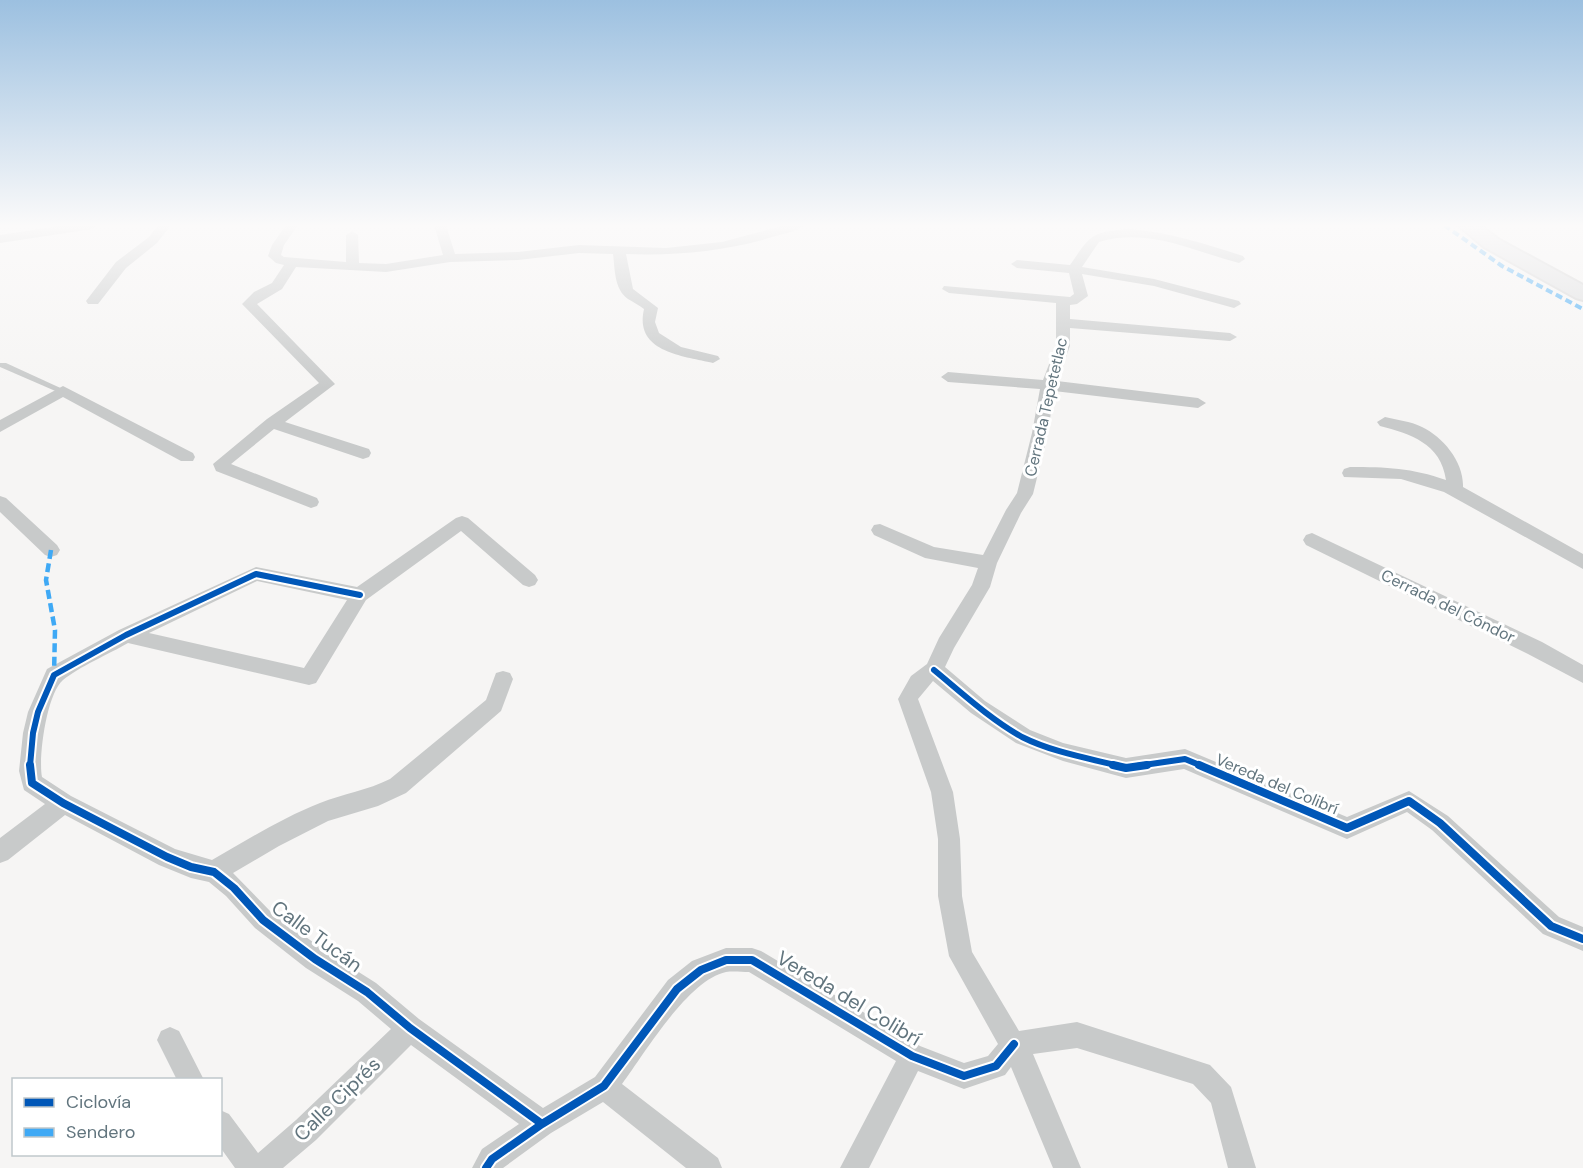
<svg xmlns="http://www.w3.org/2000/svg" width="1583" height="1168" viewBox="0 0 1583 1168" font-family="'DM Sans',sans-serif">
  <style>
    .lines { fill: none; stroke-linecap: round; stroke-linejoin: round }
    .primary-casing { stroke: #d2d2d2; stroke-width: 4 }
    .service { fill: #c8caca; fill-rule: evenodd }
    .minor { fill: #c8caca; fill-rule: evenodd }
    .primary { fill: #dddedf; fill-rule: evenodd }
    .quiet-far1 { stroke: #3fa9f5; stroke-width: 4; stroke-dasharray: 7 4; stroke-linecap: butt }
    .quiet { stroke: #3fa9f5; stroke-width: 4.5; stroke-dasharray: 9 4.5; stroke-linecap: butt }
    .cycleway-far1-casing { stroke: #fff; stroke-width: 10 }
    .cycleway-casing { stroke: #fff; stroke-width: 12 }
    .cycleway-far1 { stroke: #0057b8; stroke-width: 6 }
    .cycleway { stroke: #0057b8; stroke-width: 8 }
    .labels { text-anchor: middle; dominant-baseline: central; stroke-width: 6; stroke-linejoin: round; paint-order: stroke }
    .street-label { font-size: 16px; fill: #62757e; stroke: #fff }
    .near-street-label { font-size: 20px; fill: #62757e; stroke: #fff }
  </style>
  <rect width="100%" height="100%" fill="#f6f5f4"/>
  <g class="lines">
    <defs>
      <path id="primary" d="M1458 225H1480L1498 239 1583 285V300L1576 298 1484 247Z"/>
    </defs>
    <use href="#primary" class="primary-casing"/>
    <path class="service" d="M0 363H6L67 391 63 393H60L0 367Z"/>
    <path class="minor" d="M65 225H98L92 229 0 243V235Z
      M158 225H171L157 243 126 268 98 304H88L86 301 116 262 149 237Z
      M286 225H298L284 245 281 255 284 257 346 262V235L352 231 358 235 359 263 386 264 443 255 434 225H446L455 254 518 252 579 245 666 248 722 242 785 225H805C798 231 787 233 779 235 729 251 678 256 626 254L633 289 658 308 655 322 659 333 681 347 718 356 720 359 713 363C682 356 634 352 644 309 639 305 633 302 628 299 614 289 615 269 613 254L579 253 518 260 450 262 386 272 296 267 282 289 257 304 335 384 285 422 369 449 371 453 369 457 363 459 274 429 231 464 317 498 319 502 317 506 311 508 216 471 213 464 267 419 319 383 242 304 254 292 272 283 284 265 276 263 268 256 272 245Z
      M1129 229C1169 232 1206 244 1243 256L1245 259 1239 263C1193 251 1148 227 1099 242L1082 267 1154 279 1239 301 1241 304 1234 308 1154 286 1082 274 1088 296 1077 304 1070 305V319L1230 333 1237 337 1230 341 1070 328V346L1057 381 1198 398 1206 403 1198 408 1054 391 1048 433 1033 494 1021 513 997 563 990 587 954 648 945 667 985 701 1030 730 1063 743 1126 758 1185 749 1347 817 1409 791 1448 816 1559 917 1583 927V951L1543 934 1432 830 1407 812 1347 839 1184 769 1126 778 1063 761 1016 743 971 713 933 681 918 699 953 792 960 839 962 896 972 952 1019 1031 1077 1022 1210 1065 1231 1087 1256 1168H1228L1211 1103 1193 1084 1077 1048 1033 1054 1081 1168H1053L1011 1067 1005 1075 964 1089 918 1071 869 1168H840L896 1061 749 972C742 972 733 971 726 972 688 980 645 1053 622 1084L718 1158 722 1168H686L603 1102 551 1133 503 1168H472L482 1149 519 1124 411 1045 316 1140 283 1168H235L220 1147V1110L229 1114 258 1153 296 1120 391 1029 358 1001 306 968 255 928 226 896 209 882 191 878 159 865 65 815 8 860 0 863V838L45 804 24 790 19 771 23 733 28 712 47 669 119 630 256 567 357 587 456 518 462 516 468 518 535 575 538 580 535 585 529 587 523 585 461 531 366 600 316 683 309 685 128 643C109 654 79 667 63 680 47 693 38 757 42 777L71 796 175 849 212 860C247 840 282 818 320 803 343 794 368 790 390 779L486 700 496 673 503 671 510 673 513 679 501 711 406 793 378 806 328 821 279 846 233 873 271 912 324 950 376 983 419 1019 543 1108 595 1077 668 980 692 961 726 948H752L761 951 920 1046 964 1063 988 1056 998 1044 949 956 938 896V839L931 792 898 699 911 676 927 664 939 638 972 585 978 568 925 558 874 535 871 530 874 525 880 524 934 547 983 555 1006 510 1017 493 1032 433 1040 389 948 382 941 377 948 372 1043 380 1056 346V303L949 293 942 289 944 286 1070 297 1074 294 1069 273 1017 268 1011 264 1017 260 1070 265C1091 235 1090 232 1129 229ZM257 581 347 600 304 668 149 633Z
      M63 386 193 453 195 457 193 461H181L63 397 0 432V420Z
      M1385 417C1397 420 1410 421 1422 427 1443 437 1464 462 1463 487L1583 554V569L1444 492 1401 479 1344 477 1342 473 1344 469 1350 467C1386 467 1412 468 1446 480 1441 443 1410 434 1380 426L1377 422Z
      M0 496 6 498 57 545 60 550 57 555 51 557 45 555 0 512Z
      M1312 533 1542 642 1583 665V683L1528 654 1306 545 1303 540 1306 535Z
      M170 1027 179 1031 204 1080H177L157 1040 161 1031Z"/>
    <use href="#primary" class="primary"/>
    <path class="quiet-far1" d="M1444 225 1502 266 1583 309"/>
    <path class="quiet" d="M51 550 46 580 55 630 54 675"/>
    <defs>
      <path id="cycleway-far1" d="M934 670C962 693 990 719 1022 737 1052 752 1087 758 1119 766
        M30 766 33 733 38 712 54 675 126 635 256 574 360 595
        M1137 766 1185 759 1202 766"/>
      <path id="cycleway" d="M30 765 32 783 63 803 167 857 191 867 214 872 234 888 263 920 315 959 367 992 410 1028 542 1124
        M1113 765 1126 768 1147 765
        M1199 765 1347 828 1409 801 1440 823 1551 926 1583 939
        M486 1168 492 1159 542 1124 604 1086 677 989 701 970 726 960H752L912 1056 964 1076 996 1066 1014 1044"/>
    </defs>
    <use href="#cycleway-far1" class="cycleway-far1-casing"/>
    <use href="#cycleway" class="cycleway-casing"/>
    <use href="#cycleway-far1" class="cycleway-far1"/>
    <use href="#cycleway" class="cycleway"/>
  </g>
  <linearGradient id="sky" x2="0" y2="1"><stop stop-color="#9cc0e0"/><stop offset="0.58" stop-color="#fbfafa"/><stop offset="1" stop-color="#fbfafa" stop-opacity="0"/></linearGradient>
  <rect width="1583" height="389" fill="url(#sky)"/>
  <g class="labels">
    <g class="street-label">
      <text transform="translate(1046 407) rotate(-77)">Cerrada Tepetetlac</text>
      <text transform="translate(1448 606) rotate(26)">Cerrada del Cóndor</text>
      <text transform="translate(1277 784) rotate(23)">Vereda del Colibrí</text>
    </g>
    <g class="near-street-label">
      <text transform="translate(317 936) rotate(36)">Calle Tucán</text>
      <text transform="translate(849 998) rotate(31)">Vereda del Colibrí</text>
      <text transform="translate(337 1099) rotate(-44)">Calle Ciprés</text>
    </g>
  </g>
  <rect x="12" y="1078" width="210" height="78" fill="#ffffff" stroke="#c0c8cb" stroke-width="1.5"/>
  <rect x="24" y="1098" width="30" height="9" fill="#0057b8" stroke="#c0c8cb" stroke-width="1.5"/>
  <text x="66" y="1108" font-size="18" fill="#62757e">Ciclovía</text>
  <rect x="24" y="1128" width="30" height="9" fill="#3fa9f5" stroke="#c0c8cb" stroke-width="1.5"/>
  <text x="66" y="1138" font-size="18" fill="#62757e">Sendero</text>
</svg>
